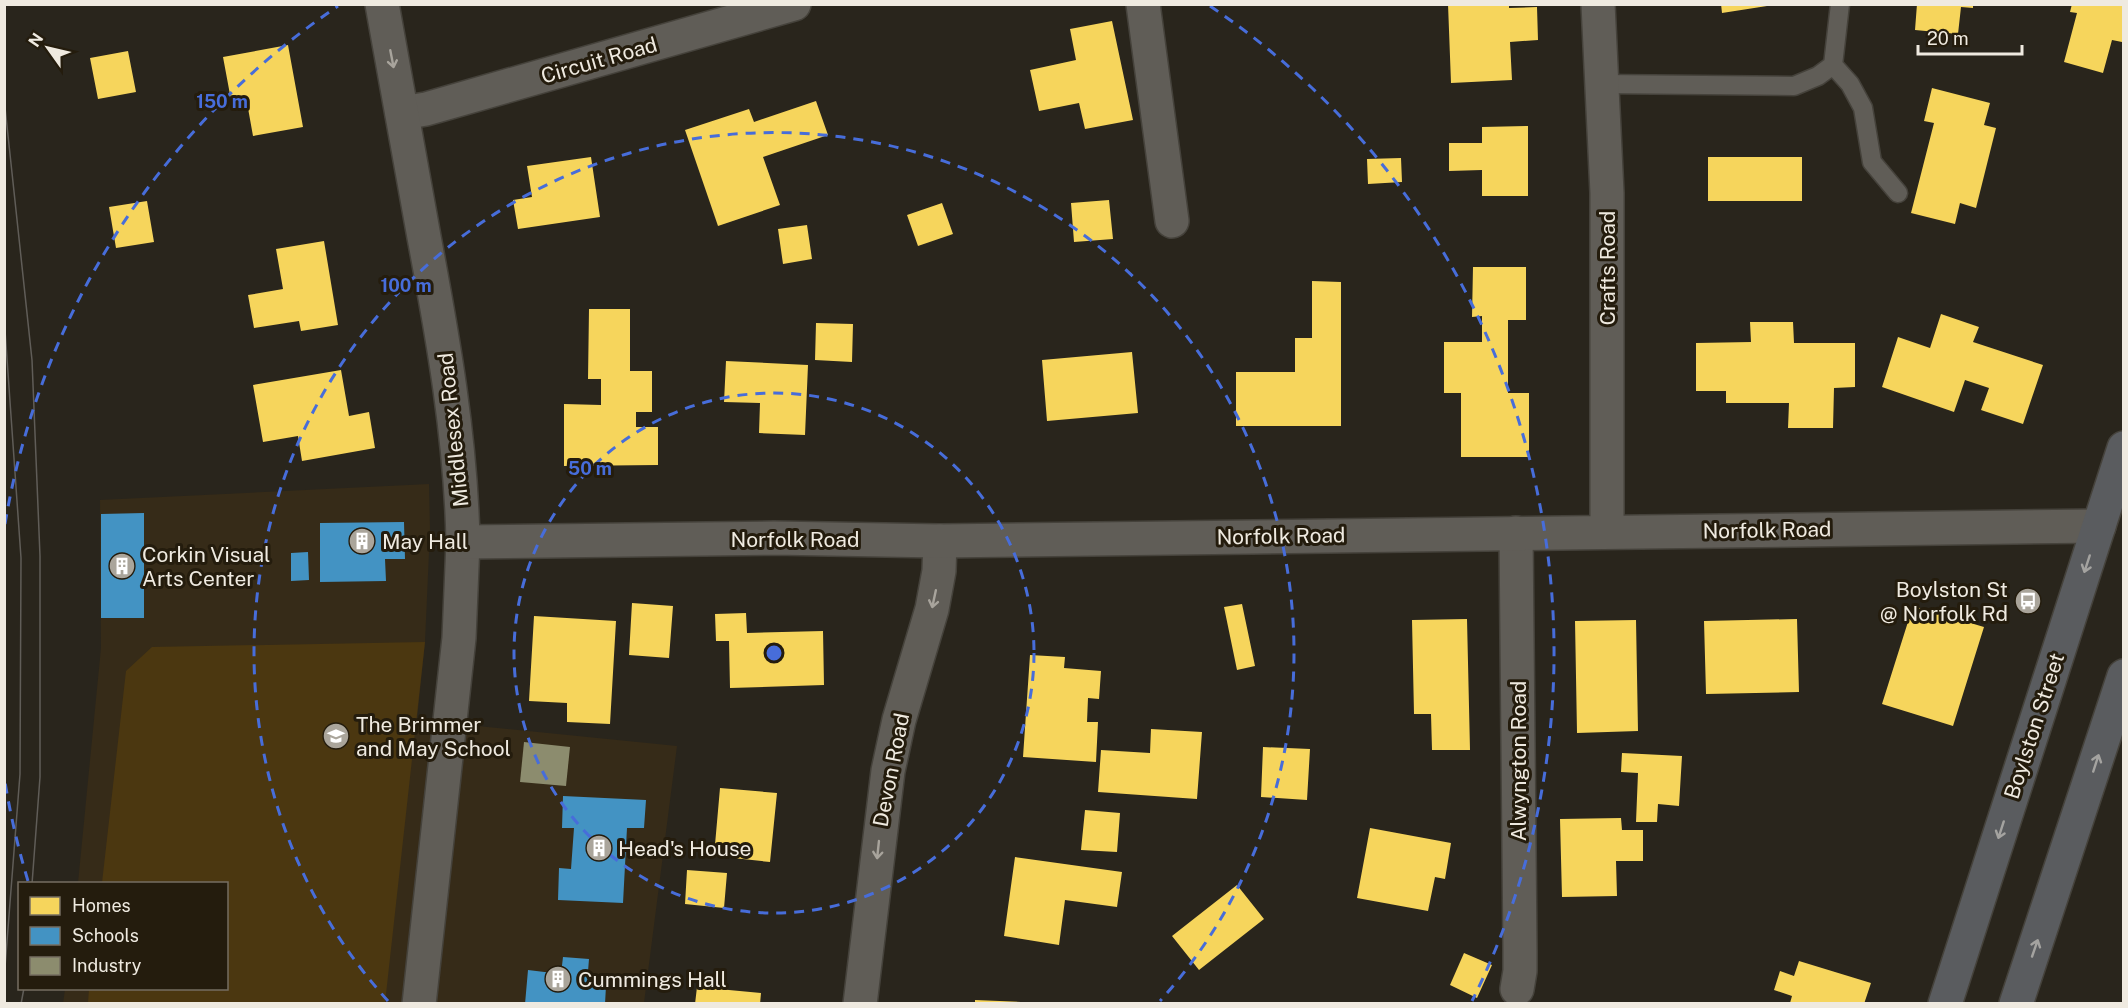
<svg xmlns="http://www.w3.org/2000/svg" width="2128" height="1008" viewBox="0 0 2128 1008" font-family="'Public Sans',sans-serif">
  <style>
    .built { fill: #362b18 }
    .green { fill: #4b3710 }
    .homes { fill: #f6d55c }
    .schools { fill: #4393c3 }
    .industry { fill: #8c8c6e }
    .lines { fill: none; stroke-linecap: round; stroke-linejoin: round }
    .lane-casing { stroke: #45423b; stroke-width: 21 }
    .street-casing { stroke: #45423b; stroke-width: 36 }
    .secondary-casing { stroke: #45423b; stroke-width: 36 }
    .highway-casing { stroke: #45423b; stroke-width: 36 }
    .lane { stroke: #605d57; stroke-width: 18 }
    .street { stroke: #605d57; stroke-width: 33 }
    .secondary { stroke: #605d57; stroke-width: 33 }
    .highway { stroke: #5a5c5f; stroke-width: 33 }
    .tram { stroke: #605d58; stroke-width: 1.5 }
    .oneway { stroke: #a8a49c }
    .oneway2 { stroke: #a4a3a0 }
    .ring { fill: none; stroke: #476dda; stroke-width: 3; stroke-dasharray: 10 8 }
    .labels { text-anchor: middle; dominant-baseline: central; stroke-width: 6; stroke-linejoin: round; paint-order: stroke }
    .street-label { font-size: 21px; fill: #efeae0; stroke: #241c0d }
    .poi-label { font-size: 21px; fill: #efeae0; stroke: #241c0d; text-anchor: start }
    .centre { fill: #476dda; stroke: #241c0d; stroke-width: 3 }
    .ring-label { font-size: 18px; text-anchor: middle; font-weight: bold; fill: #476dda; stroke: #241c0d; stroke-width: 6; stroke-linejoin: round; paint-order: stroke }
  </style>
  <rect width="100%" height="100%" fill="#29251c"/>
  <path class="built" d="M429 484 430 530 425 642 417 720 677 746 644 1003 63 1004 65 989 226 988V884L78 883 101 648 100 500Z"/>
  <path class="green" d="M425 642 385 1003H88L89 989 226 988V884L102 883 126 671 152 647Z"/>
  <path class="homes" d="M1448 4H1509V8L1537 7 1538 40 1510 42 1512 80 1451 83Z
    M1721 4H1767V6L1722 13Z
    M1917 4H1973V8L1961 7 1958 34 1915 30Z
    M2072 4H2124L2122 42 2112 40 2103 73 2064 62 2077 13 2070 12Z
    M1112 21 1133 120 1085 129 1079 103 1039 111 1030 70 1076 60 1070 29Z
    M288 45 303 127 253 136 246 97 231 100 223 57Z
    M128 51 136 92 98 99 90 58Z
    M1932 88 1990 103 1984 125 1996 128 1976 208 1960 203 1955 224 1911 213 1934 123 1924 121Z
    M816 101 828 135 763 157 780 205 718 226 685 130 749 109 754 122Z
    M1528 126V196H1482V170L1449 171V143H1482V127Z
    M591 157 600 217 518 229 513 200 532 197 527 166Z
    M1708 157H1802V201H1708Z
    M1401 158 1402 182 1368 184 1367 159Z
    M1109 200 1113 239 1074 242 1071 203Z
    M147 201 154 242 116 248 109 207Z
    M942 203 953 234 918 246 907 215Z
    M807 225 812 259 783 264 778 229Z
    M324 241 338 325 301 331 299 321 254 328 248 295 283 289 276 249Z
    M1473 267H1526V320H1508V393H1529V457H1461V393H1444V342H1482V316L1472 317Z
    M1312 281 1341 282V426H1236V372H1295V338H1312Z
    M589 309H630V371H652V412H636V427H658V465L564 466V404L601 405V379H588Z
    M1941 314 1979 327 1973 342 2043 365 2023 424 1981 410 1989 388 1965 380 1954 412 1882 387 1898 337 1930 348Z
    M1750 322H1793L1794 343H1855V387L1834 388 1833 428H1788L1789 403H1726V391H1696V343L1751 342Z
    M816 323 853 324 852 362 815 360Z
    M1132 352 1138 413 1047 421 1042 360Z
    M726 361 808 365 805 435 759 433 760 403 724 402Z
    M341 370 349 416 369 412 375 448 302 461 298 436 263 442 253 385Z
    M632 603 673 606 669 658 629 655Z
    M1242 604 1255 666 1237 670 1224 607Z
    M1913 606 1984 627 1953 726 1882 704Z
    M746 613 747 633 823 631 824 685 730 688 729 641H716L715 614Z
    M534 616 616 621 610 724 567 722V703L529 701Z
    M1467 619 1470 750H1432L1431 714H1414L1412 620Z
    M1797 619 1799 692 1706 694 1704 621Z
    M1636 620 1638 731 1577 733 1575 621Z
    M1030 655 1065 657 1064 668 1101 671 1099 699 1088 698 1087 722H1098L1096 762 1023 757Z
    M1151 729 1202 732 1197 799 1098 792 1101 750 1150 753Z
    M1263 747 1310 749 1307 800 1261 797Z
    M1622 753 1682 756 1679 806 1658 804 1657 822H1636L1638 773 1621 772Z
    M720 788 777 793 770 862 714 856Z
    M1085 810 1120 813 1117 852 1081 850Z
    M1621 818 1622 830H1643V861H1616L1617 896 1562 897 1560 819Z
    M1370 828 1451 843 1445 879 1435 877 1428 911 1357 898Z
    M1015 857 1122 872 1117 907 1065 900 1059 945 1004 936Z
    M687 870 727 873 724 908 685 904Z
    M1237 885 1264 919 1199 970 1172 936Z
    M1464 953 1492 965 1477 998 1450 985Z
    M1799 961 1871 983 1864 1004 1790 1003 1792 996 1774 990 1780 971 1794 976Z
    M697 987 761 993 760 1004H695Z
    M975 1000 1021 1002V1004H975Z"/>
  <path class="schools" d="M144 513V618H101V514Z
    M404 522 405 559H385L386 581 320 582V523Z
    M308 552 309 580 291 581V553Z
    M563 796 646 800 644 828H627L623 903 558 900 559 868 571 869 574 828H562Z
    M563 957 589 959 587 984 606 986 605 1004H525L528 970 561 974Z"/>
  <path class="industry" d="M524 742 570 747 566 786 520 782Z"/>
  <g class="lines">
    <defs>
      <path id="lane" d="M1833 65 1850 84 1863 108 1872 162 1898 193
        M1602 84 1794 86 1818 76 1833 65 1840 4"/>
      <path id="street" d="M1143 4 1172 221
        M402 113 426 109 794 4
        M1516 533 1520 951V971L1517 989
        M419 1004 459 638 463 542
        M860 1004 888 771 899 720 932 609 939 571 940 541"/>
      <path id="secondary" d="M382 4C396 82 410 159 424 237 443 338 461 439 463 542L774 538 940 541 2099 526
        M1598 4 1607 193V532"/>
      <path id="highway" d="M1945 1004 2124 448
        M2016 1004 2124 676"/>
    </defs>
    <use href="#lane" class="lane-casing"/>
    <use href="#street" class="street-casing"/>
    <use href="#secondary" class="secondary-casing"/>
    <use href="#highway" class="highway-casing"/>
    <use href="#lane" class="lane"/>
    <use href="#street" class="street"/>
    <use href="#secondary" class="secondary"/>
    <use href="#highway" class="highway"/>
    <path class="tram" d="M4 98 32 360 40 556V777L32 884
      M4 316 21 558 20 774 4 980
      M21 1004 24 988"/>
  </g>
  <defs><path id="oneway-shaft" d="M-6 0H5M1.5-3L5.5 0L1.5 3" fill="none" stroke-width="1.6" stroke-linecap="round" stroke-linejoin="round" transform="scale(1.5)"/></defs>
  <g class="oneway">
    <use href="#oneway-shaft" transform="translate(392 59) rotate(79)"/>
    <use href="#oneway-shaft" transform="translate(934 599) rotate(102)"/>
    <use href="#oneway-shaft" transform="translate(878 850) rotate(96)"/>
  </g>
  <g class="oneway2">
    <use href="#oneway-shaft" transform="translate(2087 564) rotate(108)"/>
    <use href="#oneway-shaft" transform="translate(2096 763) rotate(-72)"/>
    <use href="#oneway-shaft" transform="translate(2001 830) rotate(108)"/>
    <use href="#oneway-shaft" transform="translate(2035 948) rotate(-71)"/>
  </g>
  <g class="ring">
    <circle cx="774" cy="653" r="260"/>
    <path d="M388 1001A520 520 0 1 1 1160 1001"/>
    <path d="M28 881A780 780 0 0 1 5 782M5 524A780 780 0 0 1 338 6M1210 6A780 780 0 0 1 1472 1001"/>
  </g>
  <defs>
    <symbol id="building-disc" viewBox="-11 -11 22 22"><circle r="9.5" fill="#aaa59b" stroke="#241c0d"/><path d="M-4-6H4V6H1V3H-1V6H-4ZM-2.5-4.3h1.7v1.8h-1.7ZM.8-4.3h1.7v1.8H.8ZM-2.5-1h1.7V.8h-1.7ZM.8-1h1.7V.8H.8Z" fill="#fff"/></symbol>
    <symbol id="bus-disc" viewBox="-11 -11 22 22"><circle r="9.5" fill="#aaa59b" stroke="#241c0d"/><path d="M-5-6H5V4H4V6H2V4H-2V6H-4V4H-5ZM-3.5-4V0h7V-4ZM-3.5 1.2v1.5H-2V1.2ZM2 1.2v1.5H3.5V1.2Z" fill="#fff"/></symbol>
    <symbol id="school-disc" viewBox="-11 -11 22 22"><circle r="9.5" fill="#aaa59b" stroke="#241c0d"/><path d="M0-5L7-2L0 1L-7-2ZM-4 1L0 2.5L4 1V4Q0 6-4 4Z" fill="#fff"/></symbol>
  </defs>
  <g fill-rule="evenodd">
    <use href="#building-disc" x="347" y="526" width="30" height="30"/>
    <use href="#building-disc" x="107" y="551" width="30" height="30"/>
    <use href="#bus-disc" x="2013" y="586" width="30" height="30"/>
    <use href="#school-disc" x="321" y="721" width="30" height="30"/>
    <use href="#building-disc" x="584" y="833" width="30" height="30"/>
    <use href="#building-disc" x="543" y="964" width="30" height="30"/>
  </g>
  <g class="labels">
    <g class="street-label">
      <text transform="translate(599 60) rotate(-16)">Circuit Road</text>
      <text transform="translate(1607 268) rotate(-90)">Crafts Road</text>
      <text transform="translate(453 430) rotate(-96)">Middlesex Road</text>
      <text transform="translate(1767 530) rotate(-1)">Norfolk Road</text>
      <text transform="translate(1281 536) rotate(-1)">Norfolk Road</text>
      <text x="795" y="539">Norfolk Road</text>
      <text transform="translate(2034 726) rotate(-72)">Boylston Street</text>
      <text transform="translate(1518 761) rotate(-90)">Alwyngton Road</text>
      <text transform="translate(891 770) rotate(-79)">Devon Road</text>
    </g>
    <g class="poi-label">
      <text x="382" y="541">May Hall</text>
      <text x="142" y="554">Corkin Visual<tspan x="142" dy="24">Arts Center</tspan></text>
      <text x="2008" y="589" text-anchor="end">Boylston St<tspan x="2008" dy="24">@ Norfolk Rd</tspan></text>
      <text x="356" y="724">The Brimmer<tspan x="356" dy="24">and May School</tspan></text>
      <text x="618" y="848">Head's House</text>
      <text x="578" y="979">Cummings Hall</text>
    </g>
  </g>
  <circle cx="774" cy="653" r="9" class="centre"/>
  <g class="ring-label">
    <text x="222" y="108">150 m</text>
    <text x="406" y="292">100 m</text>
    <text x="590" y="475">50 m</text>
  </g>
  <rect width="2128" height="1008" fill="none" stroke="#efeae0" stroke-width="12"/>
  <rect x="18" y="882" width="210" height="108" fill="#241c0d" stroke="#756e61" stroke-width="1.5"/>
  <rect x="30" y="897" width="30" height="18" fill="#f6d55c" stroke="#756e61" stroke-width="1.5"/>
  <text x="72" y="912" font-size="18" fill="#efeae0">Homes</text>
  <rect x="30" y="927" width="30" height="18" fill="#4393c3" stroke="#756e61" stroke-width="1.5"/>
  <text x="72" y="942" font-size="18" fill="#efeae0">Schools</text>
  <rect x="30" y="957" width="30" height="18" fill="#8c8c6e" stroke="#756e61" stroke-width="1.5"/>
  <text x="72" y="972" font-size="18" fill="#efeae0">Industry</text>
  <g transform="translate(48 48) rotate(304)" stroke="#241c0d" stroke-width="4.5" paint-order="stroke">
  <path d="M0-4.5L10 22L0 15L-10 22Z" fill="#efeae0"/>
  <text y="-9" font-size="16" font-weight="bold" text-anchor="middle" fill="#efeae0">N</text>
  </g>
  <path d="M1918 45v9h104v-9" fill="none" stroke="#efeae0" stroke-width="3"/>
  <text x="1927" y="45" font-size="18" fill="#efeae0" stroke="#241c0d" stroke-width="4.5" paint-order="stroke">20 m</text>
</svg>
